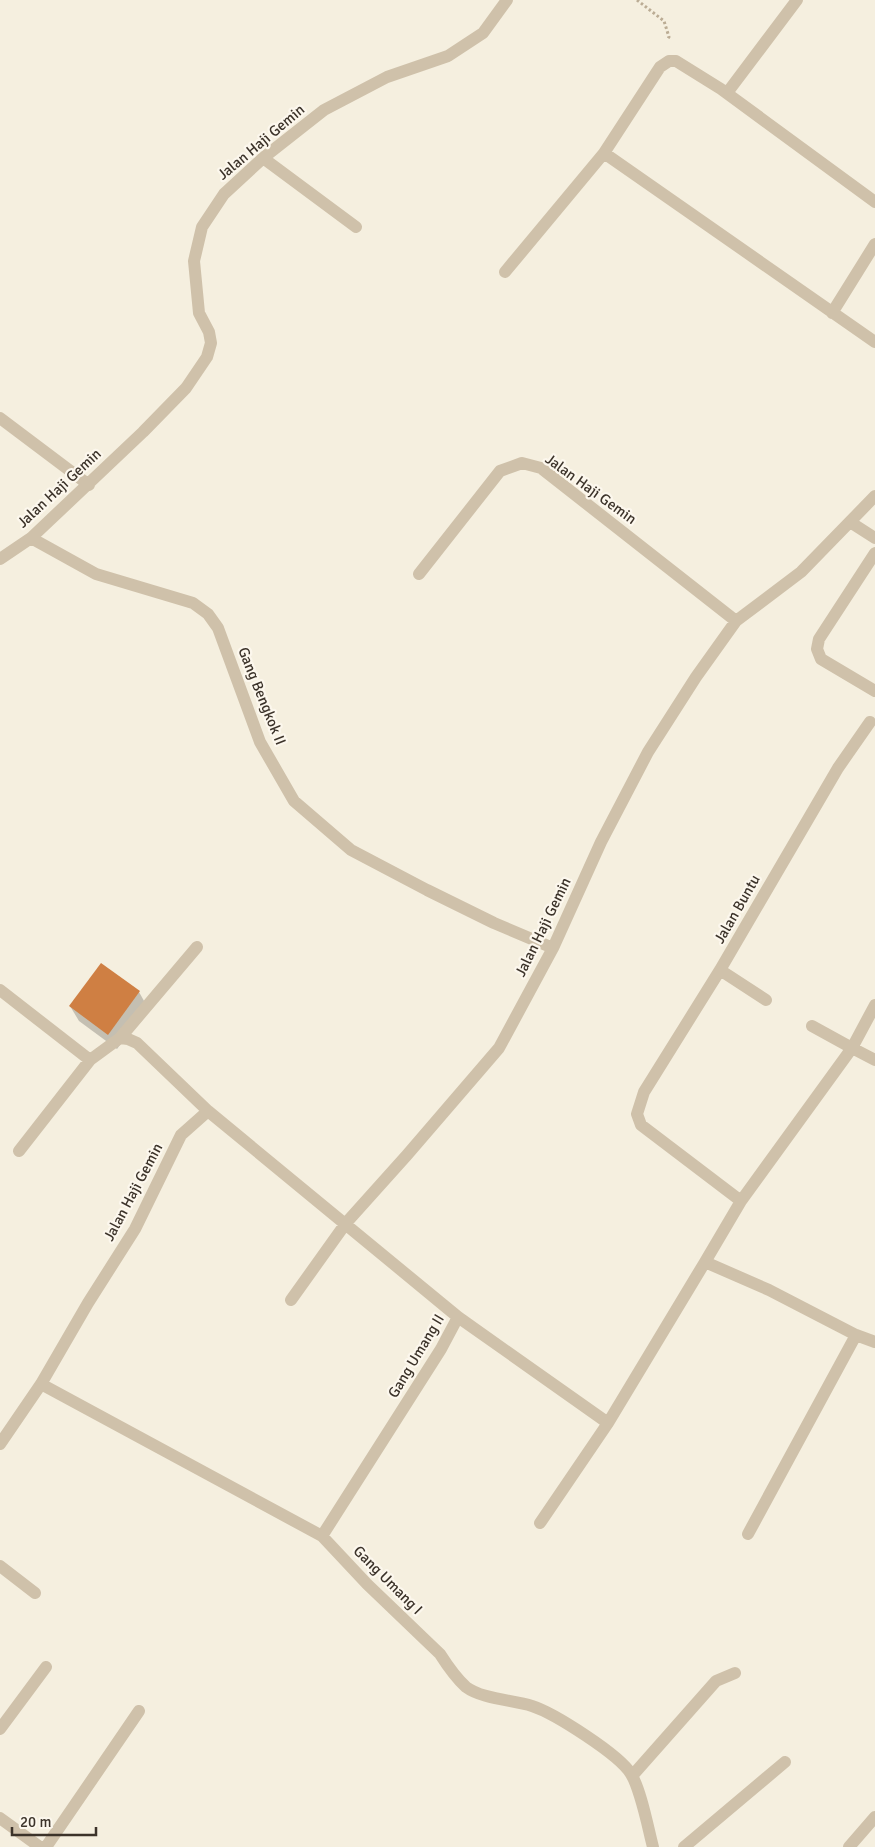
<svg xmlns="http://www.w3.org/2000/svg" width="875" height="1847" viewBox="0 0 875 1847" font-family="Signika,sans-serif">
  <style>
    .shadow { fill: #0003 }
    .building { fill: #cf7f43 }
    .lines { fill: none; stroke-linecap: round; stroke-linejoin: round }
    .path { stroke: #bbac94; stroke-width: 3; stroke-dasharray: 2.5 2.5; stroke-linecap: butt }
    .minor { stroke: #cfc1aa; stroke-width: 12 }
    .labels { text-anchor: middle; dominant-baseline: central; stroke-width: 4.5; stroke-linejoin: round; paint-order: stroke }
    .street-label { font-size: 15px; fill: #3c332a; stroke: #fcf7ed }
  </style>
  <rect width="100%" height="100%" fill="#f5efdf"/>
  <path class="shadow" d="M139 992 148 1008 117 1049 79 1021 70 1006Z"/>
  <path class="building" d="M101 963 140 991 108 1035 69 1006Z"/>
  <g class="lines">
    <path class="path" d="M637 0 664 21 669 37 667 40"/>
    <path class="minor" d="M727 93 797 0
      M604 153 875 342
      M263 158 356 227
      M505 272 604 153 660 67 669 61H676L721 89 875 202
      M832 313 875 244
      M0 418 89 485
      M850 522 875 538
      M31 538 96 574 193 603 208 614 218 628 260 742 294 801 351 850 427 890 494 923 553 948
      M875 553 819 639 817 649 821 659 875 691
      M0 559 31 538 143 432 186 388 207 357 211 343 209 332 199 313 194 261 202 227 224 194 263 158 324 110 387 77 448 56 483 33 507 0
      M419 574 500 471 522 463 541 468 736 621
      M720 970 766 1000
      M0 990 90 1060
      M875 1005 852 1048 875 1060
      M812 1026 852 1048 741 1201 705 1262 769 1290 856 1335 875 1342
      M120 1038 197 947
      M19 1151 90 1060 120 1038 128 1039 137 1043 208 1111
      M741 1201 641 1125 637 1114 644 1092 720 970 838 768 870 722
      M291 1300 346 1223 407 1155 499 1048 553 948 601 842 648 752 696 677 736 621 801 572 875 496
      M458 1317 608 1423
      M41 1384 322 1536 367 1584 440 1654C447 1665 456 1678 466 1687 482 1699 513 1700 532 1706 554 1713 620 1755 631 1774 641 1790 648 1828 653 1847
      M0 1444 41 1384 88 1303 135 1229 181 1135 208 1111 458 1317 441 1349 322 1536
      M540 1523 608 1423 705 1262
      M748 1534 856 1335
      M0 1566 35 1593
      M0 1729 46 1667
      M632 1776 716 1681 735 1673
      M0 1818 40 1847
      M46 1847 139 1711
      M684 1847 785 1762
      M849 1847 875 1817"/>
  </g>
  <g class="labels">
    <g class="street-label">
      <text transform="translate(261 142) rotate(-40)">Jalan Haji Gemin</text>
      <text transform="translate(59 488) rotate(-43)">Jalan Haji Gemin</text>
      <text transform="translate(591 489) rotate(36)">Jalan Haji Gemin</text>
      <text transform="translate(262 696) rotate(68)">Gang Bengkok II</text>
      <text transform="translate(737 909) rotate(-60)">Jalan Buntu</text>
      <text transform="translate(543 927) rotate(-64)">Jalan Haji Gemin</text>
      <text transform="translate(133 1192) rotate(-62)">Jalan Haji Gemin</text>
      <text transform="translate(416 1356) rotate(-59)">Gang Umang II</text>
      <text transform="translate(388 1580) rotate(45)">Gang Umang I</text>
    </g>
  </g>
  <path d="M12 1827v8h84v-8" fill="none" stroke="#3c332a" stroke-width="2.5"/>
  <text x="20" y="1827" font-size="15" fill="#3c332a" stroke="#fcf7ed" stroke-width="4" paint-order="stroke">20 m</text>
</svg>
